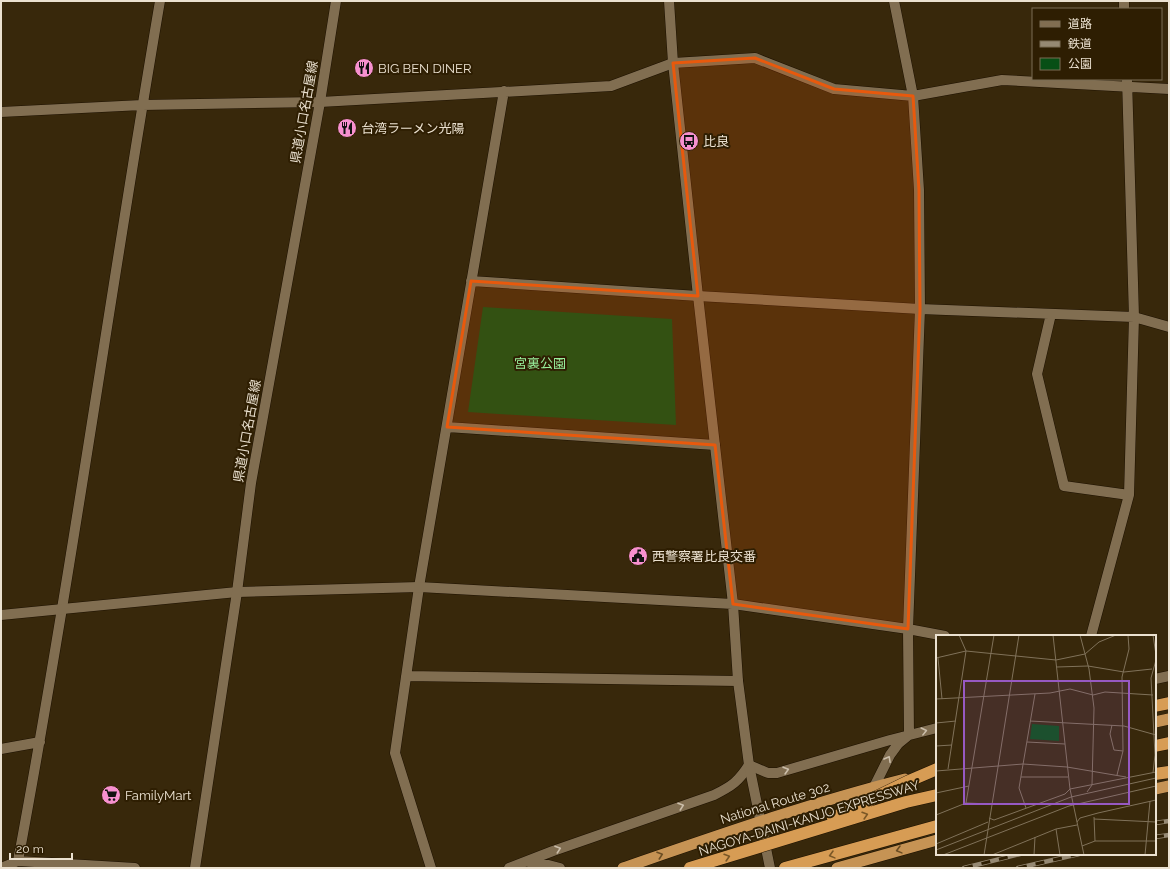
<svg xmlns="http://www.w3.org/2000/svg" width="1170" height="869" viewBox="0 0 1170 869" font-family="Raleway,'Noto Sans JP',sans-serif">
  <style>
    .green { fill: #074f15 }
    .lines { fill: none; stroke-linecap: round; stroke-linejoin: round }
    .minor-casing { stroke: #1d1100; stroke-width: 11 }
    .tertiary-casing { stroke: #1d1100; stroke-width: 11 }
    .secondary-casing { stroke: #1d1100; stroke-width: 11 }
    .trunk-casing { stroke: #1d1100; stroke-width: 12 }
    .motorway-casing { stroke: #1d1100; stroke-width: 13 }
    .minor { stroke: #816e51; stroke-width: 10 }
    .tertiary { stroke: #816e51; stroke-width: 10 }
    .secondary { stroke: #816e51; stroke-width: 10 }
    .trunk { stroke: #c69354; stroke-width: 11 }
    .motorway { stroke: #d79c54; stroke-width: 12 }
    .rail-casing { stroke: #968973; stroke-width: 4.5 }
    .rail { stroke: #2e1e02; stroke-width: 3; stroke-dasharray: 9; stroke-linecap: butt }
    .motorway-bridge-casing { stroke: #1d1100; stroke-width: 13; stroke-linecap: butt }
    .motorway-bridge { stroke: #d79c54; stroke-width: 12 }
    .oneway { stroke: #cbbeaa }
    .oneway2 { stroke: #7a5727 }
    .oneway3 { stroke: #6b4d23 }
    .marked { fill: #e8590c; fill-opacity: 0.2; stroke: #e8590c; stroke-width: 3; stroke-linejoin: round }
    .labels { text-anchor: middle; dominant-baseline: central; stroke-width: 4; stroke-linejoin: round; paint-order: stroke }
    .poi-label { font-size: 13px; fill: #ebe1d0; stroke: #2e1e02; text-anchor: start }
    .street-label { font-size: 13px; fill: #ebe1d0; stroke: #2e1e02 }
    .park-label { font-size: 13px; fill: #99f19d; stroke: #2e1e02 }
    .inset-road { fill: none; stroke: #80725a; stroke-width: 1 }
    .view { fill: #9759c3; fill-opacity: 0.15; stroke: #9759c3; stroke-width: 2 }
    .inset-edge { fill: none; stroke: #ebe1d0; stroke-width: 2 }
  </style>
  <rect width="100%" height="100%" fill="#38280b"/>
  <path class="green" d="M483 307 672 319 676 425 468 412Z"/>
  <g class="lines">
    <defs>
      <path id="minor" d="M1124 1V9
        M1 112 142 105 320 102 611 86 673 63 755 58 834 89 913 96 1002 80 1169 89
        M471 281 698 296 920 309 1134 317 1169 327
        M1051 314 1037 374 1064 486 1129 495
        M447 427 715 445
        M733 604 908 629 945 636
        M1091 636 1129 495 1134 317 1127 79
        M406 676 738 681
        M1155 679 1169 676
        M1 749 40 742
        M874 787 890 755 898 744 909 735 908 629 920 309 919 190 913 96 894 1
        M18 861C71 576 111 288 160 1
        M528 862H537L560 868
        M1 868 18 861 135 868
        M431 868 395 753 419 587 504 91
        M509 868 553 851 714 795C732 786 738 782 749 765L768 773H777L890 740 937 728"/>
      <path id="tertiary" d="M669 1 673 63 698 296 733 604 738 681 749 765 770 868
        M1 615 237 592 419 587 733 604"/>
      <path id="secondary" d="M195 868 237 592 251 483 320 102 336 1"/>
      <path id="trunk" d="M1155 722 1169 719
        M1155 789 1169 786
        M623 868C716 836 810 803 905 779
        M837 868 937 840"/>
      <path id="motorway" d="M1155 706 1169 703
        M1155 746 1169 743
        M1155 774 1169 772
        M785 868 937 826"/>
    </defs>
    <use href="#minor" class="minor-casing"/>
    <use href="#tertiary" class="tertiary-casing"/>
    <use href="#secondary" class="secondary-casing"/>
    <use href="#trunk" class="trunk-casing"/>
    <use href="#motorway" class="motorway-casing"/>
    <use href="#minor" class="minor"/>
    <use href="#tertiary" class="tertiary"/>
    <use href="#secondary" class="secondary"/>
    <use href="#trunk" class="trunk"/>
    <use href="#motorway" class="motorway"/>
    <defs>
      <path id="rail" d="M1155 823 1169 821
        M1155 837 1169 835
        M964 868 1020 854
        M1018 868 1079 854"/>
    </defs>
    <use href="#rail" class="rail-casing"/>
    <use href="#rail" class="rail"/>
    <defs>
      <path id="motorway-bridge" d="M833 818 909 781 937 769
        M690 868 906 802 937 795"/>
    </defs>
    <use href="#motorway-bridge" class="motorway-bridge-casing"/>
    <use href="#motorway-bridge" class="motorway-bridge"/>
  </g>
  <defs><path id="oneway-chevron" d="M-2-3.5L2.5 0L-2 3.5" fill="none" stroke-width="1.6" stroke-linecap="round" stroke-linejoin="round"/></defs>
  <g class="oneway">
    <use href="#oneway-chevron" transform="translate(924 731) rotate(-14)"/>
    <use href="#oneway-chevron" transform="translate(888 759) rotate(-61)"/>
    <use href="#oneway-chevron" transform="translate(786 770) rotate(-16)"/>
    <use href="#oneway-chevron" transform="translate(681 806) rotate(-19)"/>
    <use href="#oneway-chevron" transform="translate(558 849) rotate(-19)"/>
  </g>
  <g class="oneway2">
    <use href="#oneway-chevron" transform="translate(865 815) rotate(-17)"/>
    <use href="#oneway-chevron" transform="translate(832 855) rotate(165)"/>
    <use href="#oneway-chevron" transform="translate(727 857) rotate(-17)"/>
  </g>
  <g class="oneway3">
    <use href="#oneway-chevron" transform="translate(899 850) rotate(165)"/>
    <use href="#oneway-chevron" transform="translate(660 855) rotate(-19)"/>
  </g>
  <path class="marked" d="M755 58 834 89 913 96 919 190 920 309 908 629 733 604 715 445 447 427 471 281 698 296 673 63Z"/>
  <defs>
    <symbol id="restaurant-disc" viewBox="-11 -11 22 22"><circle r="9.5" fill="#f790cf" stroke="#2e1e02"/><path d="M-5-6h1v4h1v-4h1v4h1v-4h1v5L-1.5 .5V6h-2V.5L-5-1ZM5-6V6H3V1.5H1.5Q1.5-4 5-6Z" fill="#111"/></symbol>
    <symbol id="bus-disc" viewBox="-11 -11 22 22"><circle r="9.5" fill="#f790cf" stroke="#2e1e02"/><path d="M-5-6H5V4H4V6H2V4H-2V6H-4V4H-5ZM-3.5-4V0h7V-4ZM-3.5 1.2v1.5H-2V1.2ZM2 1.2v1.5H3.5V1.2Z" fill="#111"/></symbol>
    <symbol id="civic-disc" viewBox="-11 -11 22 22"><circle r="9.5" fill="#f790cf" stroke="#2e1e02"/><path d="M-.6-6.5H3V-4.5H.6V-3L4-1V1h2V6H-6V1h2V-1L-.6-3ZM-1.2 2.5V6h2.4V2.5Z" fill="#111"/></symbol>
    <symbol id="supermarket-disc" viewBox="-11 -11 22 22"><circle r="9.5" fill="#f790cf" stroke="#2e1e02"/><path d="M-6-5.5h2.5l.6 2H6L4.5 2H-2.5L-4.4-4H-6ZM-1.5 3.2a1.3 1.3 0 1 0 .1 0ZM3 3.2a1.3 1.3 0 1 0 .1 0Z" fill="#111"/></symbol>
  </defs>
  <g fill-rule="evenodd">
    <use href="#restaurant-disc" x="353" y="57" width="22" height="22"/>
    <use href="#restaurant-disc" x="336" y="117" width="22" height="22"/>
    <use href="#bus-disc" x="678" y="130" width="22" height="22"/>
    <use href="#civic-disc" x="627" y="545" width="22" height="22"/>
    <use href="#supermarket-disc" x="100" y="784" width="22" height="22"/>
  </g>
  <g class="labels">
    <g class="poi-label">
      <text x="378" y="68">BIG BEN DINER</text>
      <text x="361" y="128">台湾ラーメン光陽</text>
      <text x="703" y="141">比良</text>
      <text x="652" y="556">西警察署比良交番</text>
      <text x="125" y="795">FamilyMart</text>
    </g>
    <g class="street-label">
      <text transform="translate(304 112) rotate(-80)">県道小口名古屋線</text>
      <text transform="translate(247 431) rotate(-80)">県道小口名古屋線</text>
      <text transform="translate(775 803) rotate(-17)">National Route 302</text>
      <text transform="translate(809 818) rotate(-17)">NAGOYA-DAINI-KANJO EXPRESSWAY</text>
    </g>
    <g class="park-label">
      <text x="540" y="363">宮裏公園</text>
    </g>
  </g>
  <g transform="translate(936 635)">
    <rect width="220" height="220" fill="#38280b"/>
    <path d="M96 89 123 91V106L94 104Z" fill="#074f15"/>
    <path class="inset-road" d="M117 0 134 154 148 220M144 0 153 34 158 73 156 150 151 157M217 0 220 20M0 23 30 16 120 25 149 19 163 7 180 0M2 23 6 64M121 32 152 31 188 37 216 34M0 64 114 58 134 54 157 60 169 57 217 60M94 86 188 91 220 100M0 88 20 86M176 90 174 99 178 115 187 116M91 107 129 109M0 111 16 110M12 134 30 16 23 0M0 136 87 129 131 132 190 142M217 138 219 120 215 43 220 25M181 140 187 116 186 42 193 14 192 0M85 142H132M0 158 33 151M30 168 58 0M90 173 83 153 99 59M0 180 30 168 55 169M158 182 159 206M53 183 58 185 129 159 134 154 220 137M158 184 220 187M141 187 144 183 162 178 220 165M120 194 124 220M0 209 52 187M146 211 159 206H220M0 215 135 162 220 143M7 220 133 171 220 151M48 220 83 0M56 220 120 194 141 190M98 220 99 202M209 220 214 166"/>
    <path class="view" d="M28 46H193V169H28Z"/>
    <rect width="220" height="220" class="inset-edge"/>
  </g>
  <rect width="1170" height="869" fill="none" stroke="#ebe1d0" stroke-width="4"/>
  <rect x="1032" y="8" width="130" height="72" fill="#2e1e02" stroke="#7a6c54"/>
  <rect x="1040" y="21" width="20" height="6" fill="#816e51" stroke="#7a6c54"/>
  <text x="1068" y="28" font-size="12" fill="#ebe1d0">道路</text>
  <rect x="1040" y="41" width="20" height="6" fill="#968973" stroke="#7a6c54"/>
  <text x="1068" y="48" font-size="12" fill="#ebe1d0">鉄道</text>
  <rect x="1040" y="58" width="20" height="12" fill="#074f15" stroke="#7a6c54"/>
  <text x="1068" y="68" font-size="12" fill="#ebe1d0">公園</text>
  <path d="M10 853v6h62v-6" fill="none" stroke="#ebe1d0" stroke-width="2"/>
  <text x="16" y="853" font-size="12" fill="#ebe1d0" stroke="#2e1e02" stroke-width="3" paint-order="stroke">20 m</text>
</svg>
